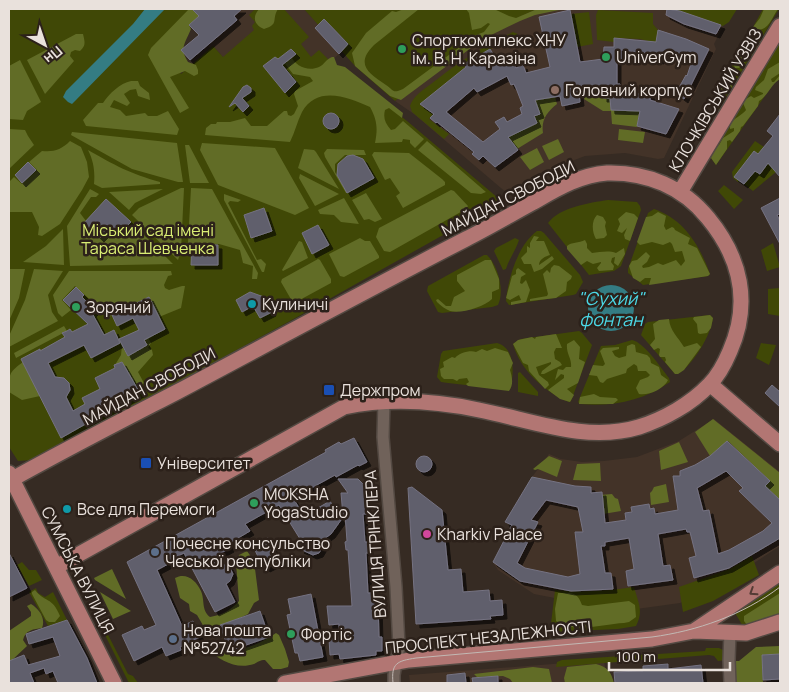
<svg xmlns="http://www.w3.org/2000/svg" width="789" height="692" viewBox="0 0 789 692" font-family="Manrope,sans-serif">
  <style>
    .built { fill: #433328 }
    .green { fill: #404806 }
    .forest { fill: #616c26 }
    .water { fill: #347c83 }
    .building { fill: #605e6c; stroke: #757382; fill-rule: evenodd; filter: url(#shadow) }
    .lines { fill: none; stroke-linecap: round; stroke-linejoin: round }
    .minor-casing { stroke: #534942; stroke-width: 14 }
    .major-casing { stroke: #534942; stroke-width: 18 }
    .minor { stroke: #70625a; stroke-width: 11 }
    .major { stroke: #b27673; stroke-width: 15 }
    .tram { stroke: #c2b9b4; stroke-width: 1 }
    .oneway { stroke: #543b35 }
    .leisure-dot { fill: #2e9e5b; stroke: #2c211a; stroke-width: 2 }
    .education-dot { fill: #8d6e63; stroke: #2c211a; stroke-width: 2 }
    .culture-dot { fill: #0f9aa8; stroke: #2c211a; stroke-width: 2 }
    .transit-dot { fill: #1a4fb4; stroke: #2c211a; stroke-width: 2 }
    .hotel-dot { fill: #d1479c; stroke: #2c211a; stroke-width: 2 }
    .service-dot { fill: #5c6f8a; stroke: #2c211a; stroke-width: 2 }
    .labels { text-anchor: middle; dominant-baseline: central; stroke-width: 5; stroke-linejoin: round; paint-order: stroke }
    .poi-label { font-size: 16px; fill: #e9e1dc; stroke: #2c211a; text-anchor: start }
    .street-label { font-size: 16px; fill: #e9e1dc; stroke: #2c211a }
    .park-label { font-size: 16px; fill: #daee74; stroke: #2c211a }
    .water-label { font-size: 18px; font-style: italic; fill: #4bd8e6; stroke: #2c211a }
  </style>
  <defs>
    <filter id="shadow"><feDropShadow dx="4" dy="4" stdDeviation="0" flood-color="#0009"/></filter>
  </defs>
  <rect width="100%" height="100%" fill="#362b23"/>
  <path class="built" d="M207 9H304L318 24 315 28 339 54 268 118 229 64 213 46 210 48 189 25Z
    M537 9H671L723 26 714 44 716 49 664 158 658 159 625 153 585 156 540 173 508 194 414 114 395 101 486 32Z
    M714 419 780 472V546L734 576 680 603 622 611 534 594 498 570 493 562 512 525 505 522 532 477 549 454 561 459 582 462 604 461 637 457 679 441Z
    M604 660 607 683H410L409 675Z"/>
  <path class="green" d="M9 9H206L165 49 181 74 213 46 223 57 254 30 252 26 255 22 249 15 255 9H284L309 37 301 44 311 57 319 50 330 61 407 121 498 198V203L493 207 290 321 33 460 18 461 9 447Z
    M304 9H537L486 32 395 101 355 66Z
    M671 9H737L729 22 723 26Z
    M763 9H779L719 109 711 104Z
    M598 10 653 13V24L658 30 656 43 640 39 614 38V42L597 40 596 15Z
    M589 12 593 44 577 47 571 14Z
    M513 32 518 34 465 63V68L420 105 433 114 429 119 449 134 444 139 412 112 410 106C413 96 423 90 431 84 457 63 483 46 513 32Z
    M780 40V79L774 83 716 165 711 158 712 153 759 73Z
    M755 141 764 147 758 154 754 152 735 177 741 182H738L733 178 732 172Z
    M770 160 776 172 753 191 744 184 755 171 760 174Z
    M724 185 743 200 734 209 718 191Z
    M608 200 637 202 640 206 641 210 621 266 614 271 589 275 548 223C560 207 589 203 608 200Z
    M654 209C684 219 700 246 710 274L708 276 643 285 628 273V269L648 213Z
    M537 231H541L544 233 580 275 583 282 576 294 573 295 509 305 506 301C508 278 518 245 537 231Z
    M515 238 519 240C516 250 509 259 506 269L503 270 494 251 496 248Z
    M773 243 780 267 767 271 761 250Z
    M484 255H487C498 266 505 290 498 305L492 307 442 313 438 312 427 291 428 286Z
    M780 288V316L768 314V289Z
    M710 315 713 318C711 335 693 365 678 374H675L641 335 645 324 648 322Z
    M579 331 582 333 592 345 571 401 569 402C545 392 520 370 513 344L521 339Z
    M632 340C644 342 661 368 669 378L670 382C643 401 612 407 580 404L578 402 601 346 615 345Z
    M497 343C516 348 514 375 510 390L448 383 441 382 437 377 441 354 443 351Z
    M761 343 776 345 769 365 756 358Z
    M520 372 538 392V396L518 392V373Z
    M752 556 759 575 713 601 683 612 679 587 730 569Z
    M22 562 29 570H36L42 580 29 586 17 565Z
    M780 580V618L745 630 734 611Z
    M634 587C638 602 644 611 636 626L618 629 550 632 555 590C581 593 608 591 634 587Z
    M36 588 38 593 45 597 53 592 67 620 48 626 29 592Z
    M97 619H100L128 674 133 676 138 683H129Z
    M706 648H719L723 650 725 660 718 661 714 656 709 655 658 659V654L705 651Z
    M653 654 654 659 556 667 557 662 562 660Z"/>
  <path class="forest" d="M189 9H192L199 16 189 25 191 29C185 44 179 48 188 62L196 65 198 70V74L194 76 185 71 170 77 189 108 180 113 148 55 151 48Z
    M259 9H278C271 20 280 24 264 29 254 25 252 17 259 9Z
    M404 9H419L374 45C355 64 368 73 386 85 394 90 392 94 403 89L476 35 484 32 490 24 488 23 481 28 472 30 469 13 466 9H494L509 16 516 18 537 9H564L535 15 520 21 483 39 401 100 390 96 355 66 352 53 366 33 392 11 396 12Z
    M764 9H778C772 17 770 28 759 30L753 27 760 18Z
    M76 34H83C85 42 86 46 80 51L75 50 71 52 70 56 74 61 45 94 27 60Z
    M757 35 762 37 749 58 739 68H735L733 63C741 51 745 44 757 35Z
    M291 56C295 66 308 72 319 67 324 65 326 59 332 57H334L337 65 345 67 403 113 402 118 389 108 385 110C383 118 385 123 391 130L395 129 403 121 424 139 415 148 410 143V140L403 139 402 142 375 143C378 128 377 120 370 107 348 97 317 85 302 112 297 122 295 132 290 142L205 135 206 128 211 124H216L217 122H230L245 118 251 126H267L284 111H287L288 115 291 116 294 114 298 106 294 94 295 91 313 81 310 77 293 74 282 60Z
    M20 60 41 102 27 111 23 120 9 119V66Z
    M780 62V73L771 79 772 82H774L780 75V79C771 84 768 96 759 101L758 106 743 126 741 127 740 131 732 142 730 140 727 141V149L716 165 711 158C712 153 714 147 719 145L723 138 734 131V128L730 129C729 119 741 117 746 110L743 103 746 99 751 96 754 98 763 94V93L755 90 756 87 764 80 768 69Z
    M731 77 734 82 728 94H725L718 106 714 105 712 101 725 79Z
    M131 81H138L140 86 149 93 150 100 138 96 136 89 130 90 124 94 130 103 127 106 114 100 110 107 120 110 126 116 145 113 148 116H157L168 111 179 129 177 135 86 126 83 120 98 103H103C109 94 120 83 131 81Z
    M603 88V98H610L611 110 640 111 637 127 612 124 611 111H603L584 99V92Z
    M555 97 557 104C547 112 541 120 543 133L517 149 508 137 537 123 534 116 540 114 535 100Z
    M9 129 25 130 28 136 34 145 9 169Z
    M619 129 645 132 643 143 618 140Z
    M72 132 177 143 183 182H178L132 169 71 135Z
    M558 139 564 152 549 160 542 146Z
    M70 141 81 147 87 162 89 177 82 190 60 224 42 236 38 235 39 227 32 212H9V182L14 177 22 184 37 170 29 162 42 151C54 152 61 150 70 141Z
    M427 141 486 192 481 194 471 193 418 150Z
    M202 143 275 148 309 208 295 215 218 185 200 150Z
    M185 145H189L209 183H190Z
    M537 148 544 162 530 170 520 157Z
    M304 149 314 150 316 152 339 189 298 168Z
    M327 149 364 150 366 155H345L335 164V172L347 193H346L325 157 324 153Z
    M88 150C114 165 131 174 160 182V184L102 188 94 184C95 172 94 162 88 150Z
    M374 152 409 153 442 179 445 182V185L403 208 396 196 400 193 390 178 385 180 372 155Z
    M300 174 339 194 315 206 299 178Z
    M181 188H184L181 251 178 260 132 215 139 208Z
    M191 188 212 189 258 273 257 279H252L253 266 243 263 240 250 219 244 188 243Z
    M90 189 99 194 96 197H91L80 213 86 221 84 223 100 238 111 227 122 237 134 225 173 264 70 266 67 226Z
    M163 189 135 203 129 210 109 192Z
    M451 190 454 191 468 206 466 209 390 252 384 251 376 237 379 228Z
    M366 193 382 219 375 222 369 219 364 220 352 200Z
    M224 194 241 200 238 202 230 201 228 203 257 260 261 259 266 264 264 272H262L224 200Z
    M344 198 359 224 341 222 334 215 320 214 318 210Z
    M626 212 634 214 638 218 630 241 625 239 624 235 627 228 622 233 617 231 620 224 618 219Z
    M658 212 666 216 664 226 666 230 672 227 674 228 675 230 690 238 688 244 697 248 710 274 708 276 649 285 651 278H645L640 282 633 278 629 266 632 261 637 260 646 252 650 256 647 262 642 266 643 268 649 267 658 263 663 265 676 260 681 266 685 261 682 251 675 252 672 244 670 242 663 245 652 242 640 245 637 242 646 217 652 216Z
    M597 215 603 217 606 222 605 226 607 235 604 238 596 239C592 232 591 221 597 215Z
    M63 229 64 265 23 262 46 246Z
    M534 236 539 237 536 241H544L550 255C546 256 539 259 539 265L552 256 554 259 542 269 534 272 531 264H524L521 258 527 252V246L530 248V243Z
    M360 238 365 241H370L379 256V258L344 277 340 276 329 254Z
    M585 240 587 244V248L592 253C600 252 609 250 616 253L624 248 625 254 618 266 614 263 615 257 612 258 611 262 614 266 613 270 599 271 597 268 601 263V262L593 264 587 261 581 265 567 249V246C571 242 579 243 585 240Z
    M299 241 302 242 308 258 283 271 282 270Z
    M318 259 320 260 331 279V283L296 302 292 301 281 282 282 279Z
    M485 260H491L499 279V289L492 292V299C484 307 461 314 450 311 445 309 441 306 437 302L436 300 438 299 446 306H451L454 297 465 291 457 281V275Z
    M554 265 559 266 572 276 571 279 567 282 566 291 556 298 530 301V299L547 296 548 294 543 274 547 270 550 273 551 268Z
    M518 268 526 274 521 277 520 283 522 284 526 280 530 290 526 302 511 305V302L521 300 519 295 510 300 506 298 512 276 516 274V270Z
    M9 269H25L19 298 9 321Z
    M34 269 63 271 48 295 52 312 58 321 9 347V336L25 300Z
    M69 271H171L172 275 168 276 164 285 165 288 169 290 182 286H185L181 308 159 317 149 297 109 317 75 286 62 300 71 310 62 317 58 313 53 295Z
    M710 315 713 318 711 328 707 333 700 334 698 333 697 324 693 319 694 317Z
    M669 319C670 331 678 337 684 347L697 343 701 347 684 370 678 374H675L665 362 666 360 665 357H660L659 355 660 349 658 348 654 350 650 345 655 339 653 324 659 320Z
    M64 326 67 331 16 358 14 353Z
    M556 334 562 348H556L554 352 555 359 560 362 562 365 544 374H541L542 371 551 364V362L536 367 539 375 548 382 549 385 545 389 529 371 528 365 523 363 513 344 518 340 532 337 535 339 536 337Z
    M147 336 151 343 148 348 152 350 153 355 138 372 144 383 139 389 134 380 118 388 126 370 122 362 115 365 121 355 122 346 128 356 147 345 143 338Z
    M574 340 580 347 579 359 585 362 578 383 567 389 574 395 570 402 560 399 548 390 564 378V375L561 374 555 380 558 369 563 370 566 367H571C572 358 566 354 567 344Z
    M632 344 635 345 636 352 647 355 650 358 651 363 659 367 661 375 668 380C664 389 648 396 639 394L636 388 640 380 648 377 650 375 646 371H638L637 366 634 364 627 369 626 373 607 379 603 383 600 382 597 376 589 375 593 365 603 366 605 364 600 351 603 348 619 347V349L612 351 615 356 619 358 626 356 627 346Z
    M495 348 508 352 513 363 510 370C512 377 514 384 509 391L468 386 466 384 469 382 467 378 459 379 457 381 453 379H444L441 376 440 369 444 367 443 362 452 357 455 358C459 353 470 350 476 352L482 349 487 351Z
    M23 362 40 396 22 400 9 392C9 375 8 373 23 362Z
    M594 394 600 397 616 398 618 400 613 404H579L580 397Z
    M713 419 780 473V500L765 486 769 480 728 441 710 456 695 432Z
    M679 442 688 462 661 470 659 451Z
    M549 456 562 461 557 477 538 469 535 470 533 469Z
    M600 463 601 481 573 480 577 464Z
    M666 484 669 502 651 505 650 493 652 491 654 487Z
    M612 494 615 498 618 499 621 511 603 514 600 495Z
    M247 551 254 561 259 600 254 603 248 614 208 634 197 615 190 611 189 604 180 598 175 578C186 572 196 580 201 591 205 600 201 610 210 617 222 615 231 610 239 601L236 563 239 555Z
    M112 569 126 599 95 580 94 578Z
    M35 590C45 603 52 596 60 616L55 622H49L46 620 32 594V592Z
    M100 592 131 611 113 619Z
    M558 593C572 593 577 591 582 605L588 606 629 601 635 605 636 617 629 622 624 623C604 624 572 634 556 621L555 609Z
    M780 593V616L747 625 744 621V616Z
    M31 604C39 609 46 618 42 628 34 629 25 630 23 640L27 646 9 663V631L31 616V612L27 606Z
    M276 633 279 635 285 649 289 662 288 667 281 669H273L265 660C260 660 258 662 254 664 236 670 220 660 207 649L212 645C233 656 257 646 276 633Z
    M780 646V654L762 655 763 683H733L731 661H739L756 647Z
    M596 664C608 667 611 672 614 683H565L564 678 567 667Z
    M533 667 549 669 552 683H513L510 679 503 676 477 677 474 674Z"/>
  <path class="water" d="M145 9H165L76 100 72 104 68 102 63 97 66 91 133 24Z
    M588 308a23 23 0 1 1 46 0a23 23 0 1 1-46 0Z"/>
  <path class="building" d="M192 9H242L234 16 237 20 190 60 181 50 199 35 189 25 199 16Z
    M667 9 680 11 721 25 716 34 684 24 666 15Z
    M570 10 580 62 603 59 604 47H614V38L656 42 658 30 686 39 709 49 684 99 676 93 686 75 687 76 692 61 662 52 660 60 650 58 651 54 621 50V59L617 60V84H620V93L641 94V92L651 95 650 100 679 109 666 134 637 126 640 111 611 110 610 98H603V88L579 93 580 102 562 106 560 96 535 100 540 114 534 116 537 123 508 137 518 150 495 167 483 156 479 160 472 154 474 152 437 122 436 123 430 118 434 114 420 104 466 67 464 64 490 49 499 63 511 57 516 68 523 65 526 73 550 67 539 17ZM507 76 511 85 514 84 516 88 521 101 523 106 520 108 522 114 507 122 504 117 495 122 500 129 483 142 446 112 474 88 477 92Z
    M324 19 348 44 339 54 315 28Z
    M291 49 296 54 282 65 296 82 285 93 263 66 275 57 278 59Z
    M247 85 251 88V92L242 98 249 106 243 112 235 103 229 107 243 87Z
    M323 121a8 8 0 1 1 16 0a8 8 0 1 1-16 0Z
    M780 114V177L768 163 760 174 755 171 744 184 734 177 754 151 758 154 773 136 767 131Z
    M353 155 363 159 374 178 347 193 337 175 338 164 347 156Z
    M28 162 36 170 22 183 15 175Z
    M780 198V214L777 215 780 221V244L761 208Z
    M106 199 131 222 119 234 111 227 100 238 84 223Z
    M264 208 272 231 251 238 244 215Z
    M318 225 329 245 312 254 302 233Z
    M192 244 218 245V265H191Z
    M76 287 84 295 82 297 95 310 92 313 104 335 114 330 120 343 91 358 84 345 48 363 55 377 64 378 69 383 70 390 66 397 73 411 85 404 82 398 100 389 95 378 115 368 114 365 122 362 140 393 61 438 21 359 40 349V351L65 337 62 333 67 331 70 329 72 332 88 324 63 300Z
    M250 292 264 297 272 312 260 318 253 306 242 312 236 300Z
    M149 297 165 329 144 340 147 345 128 356 119 339 139 330 133 318 117 326 112 315Z
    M772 385 780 392V407L765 393Z
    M354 438 367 462 359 466 358 465 336 477 335 475 293 498 304 516 330 501 341 520 331 534 321 541 322 548 319 553 313 555 300 549 305 547 279 505 245 524 250 531 228 544 230 548 207 561 229 566 233 574 230 581 226 584 235 602 215 612 184 553 172 559 174 561 157 570 182 626 193 621 200 637 180 647 181 650 166 656 162 647 134 661 122 635 142 626 144 630 156 625 127 562 326 452 325 450 339 442 341 444Z
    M727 441 770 481 765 486 780 500V538L729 568 694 578 689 558 696 556 690 532H687L686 529 658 534 663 566 670 565 673 580 628 586 626 571 634 569 629 538 605 542V546H601L605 573H611L613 589 571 591 520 581 493 562 512 525 505 522 532 477 575 486 591 487V493L602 492 605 523 626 520 625 513 632 512 631 507 649 504 650 509 654 508 655 514 678 510 673 476H680V471L695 465 710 456ZM726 471 743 488 739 491 772 523 763 531 729 550 718 554 709 510 703 511 697 488ZM546 500 578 507 583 532H575L580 574 568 577 525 568 517 563 538 522 531 520Z
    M416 464a8 8 0 1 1 16 0a8 8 0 1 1-16 0Z
    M338 479H358L365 486 367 514H363L365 542H368L369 553H366L368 593H375V602H378L379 637H382V651H376V655L340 659 339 654 330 655 329 639 339 638V624L329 625 327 606H352L348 550H346L345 542 347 541 345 514 343 516 341 493H348Z
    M412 487 442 510 448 570 461 569 463 592 489 590 490 601 502 600 503 615 490 616 491 619 416 624 408 488Z
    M268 538 276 554 272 556 276 563 266 568 263 562 261 563 253 546Z
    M9 553 27 588 9 597Z
    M311 594 323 657 300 661 298 653H295L287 615 291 614 288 599Z
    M260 611 269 637 229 651 220 625Z
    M67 620 87 658 97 683H58L53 671 46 674 44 668 30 673 34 683H9V661L24 655 28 665 60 656 53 637 29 644 26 634Z
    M780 654V679L763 680 762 655Z
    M668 664V669L701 665 703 683H615L614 672 643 671V666Z
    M465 673 466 683H447V675Z
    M498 676V683H473L472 678Z"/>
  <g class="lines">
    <defs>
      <path id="minor" d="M384 401 383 437 396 587 399 646 394 675V683
        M730 683 729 660 730 632"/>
      <path id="major" d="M680 192 780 26
        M710 384 780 444
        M9 473 114 683
        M9 481C64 450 121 421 177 392 273 341 369 289 466 239 488 228 510 215 532 203 555 190 579 175 607 173 647 172 683 187 708 218 741 258 751 303 730 351 725 363 718 376 709 385 691 404 664 419 639 427 586 443 531 420 479 410 436 401 387 398 344 407L56 567
        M694 631 780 573
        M285 683 409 660 652 639 694 631 746 633 780 622"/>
    </defs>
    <use href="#minor" class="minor-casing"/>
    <use href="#major" class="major-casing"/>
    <use href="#minor" class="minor"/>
    <use href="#major" class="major"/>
    <path class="tram" d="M393 683C391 663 397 661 416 658L652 637C697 631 743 615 780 587"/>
  </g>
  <defs><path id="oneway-chevron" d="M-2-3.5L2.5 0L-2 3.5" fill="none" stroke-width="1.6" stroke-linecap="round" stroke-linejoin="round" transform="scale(1.25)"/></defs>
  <use class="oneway" href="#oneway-chevron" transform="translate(753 592) rotate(147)"/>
  <g class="leisure-dot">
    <circle cx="402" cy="49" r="5"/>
    <circle cx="606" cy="57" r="5"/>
    <circle cx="76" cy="307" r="5"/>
    <circle cx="254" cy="503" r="5"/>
    <circle cx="291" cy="634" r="5"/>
  </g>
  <circle class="education-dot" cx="555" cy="90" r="5"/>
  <g class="culture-dot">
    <circle cx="252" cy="304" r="5"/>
    <circle cx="67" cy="509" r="5"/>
  </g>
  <g class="transit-dot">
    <rect x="323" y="384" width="12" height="12" rx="2.5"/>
    <rect x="140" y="457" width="12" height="12" rx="2.5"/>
  </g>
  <circle class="hotel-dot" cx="427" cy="534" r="5"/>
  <g class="service-dot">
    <circle cx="155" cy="552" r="5"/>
    <circle cx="173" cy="639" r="5"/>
  </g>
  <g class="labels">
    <g class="poi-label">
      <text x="412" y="40">Спорткомплекс ХНУ<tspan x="412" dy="18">ім. В. Н. Каразіна</tspan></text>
      <text x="616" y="57">UniverGym</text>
      <text x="565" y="90">Головний корпус</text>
      <text x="262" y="304">Кулиничі</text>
      <text x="86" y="307">Зоряний</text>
      <text x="340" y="390">Держпром</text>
      <text x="157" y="463">Університет</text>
      <text x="264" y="494">MOKSHA<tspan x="264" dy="18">YogaStudio</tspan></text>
      <text x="77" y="509">Все для Перемоги</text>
      <text x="437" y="534">Kharkiv Palace</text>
      <text x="165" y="543">Почесне консульство<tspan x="165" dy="18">Чеської республіки</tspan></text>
      <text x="183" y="630">Нова пошта<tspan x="183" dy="18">№52742</tspan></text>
      <text x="301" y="634">Фортiс</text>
    </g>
    <g class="street-label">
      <text transform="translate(715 100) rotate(-59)">КЛОЧКІВСЬКИЙ УЗВІЗ</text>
      <text transform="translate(508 198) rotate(-27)">МАЙДАН СВОБОДИ</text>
      <text transform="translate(149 386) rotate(-28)">МАЙДАН СВОБОДИ</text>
      <text transform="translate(375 544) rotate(-94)">ВУЛИЦЯ ТРІНКЛЕРА</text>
      <text transform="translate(78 570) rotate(63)">СУМСЬКА ВУЛИЦЯ</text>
      <text transform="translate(488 637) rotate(-6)">ПРОСПЕКТ НЕЗАЛЕЖНОСТІ</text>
    </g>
    <g class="park-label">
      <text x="148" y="230">Міський сад імені<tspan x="148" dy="18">Тараса Шевченка</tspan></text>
    </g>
    <g class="water-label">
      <text x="611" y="298">"Сухий"<tspan x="611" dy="21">фонтан</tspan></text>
    </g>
  </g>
  <rect width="789" height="692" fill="none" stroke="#e9e1dc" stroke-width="20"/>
  <g transform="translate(45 45) rotate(140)" stroke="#2c211a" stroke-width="4" paint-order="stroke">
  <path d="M0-4L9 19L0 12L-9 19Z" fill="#e9e1dc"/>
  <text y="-8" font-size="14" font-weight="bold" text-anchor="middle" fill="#e9e1dc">Пн</text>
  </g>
  <path d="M609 662v8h121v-8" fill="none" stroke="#e9e1dc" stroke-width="2.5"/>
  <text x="616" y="662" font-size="15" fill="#e9e1dc" stroke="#2c211a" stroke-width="4" paint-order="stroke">100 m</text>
</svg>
